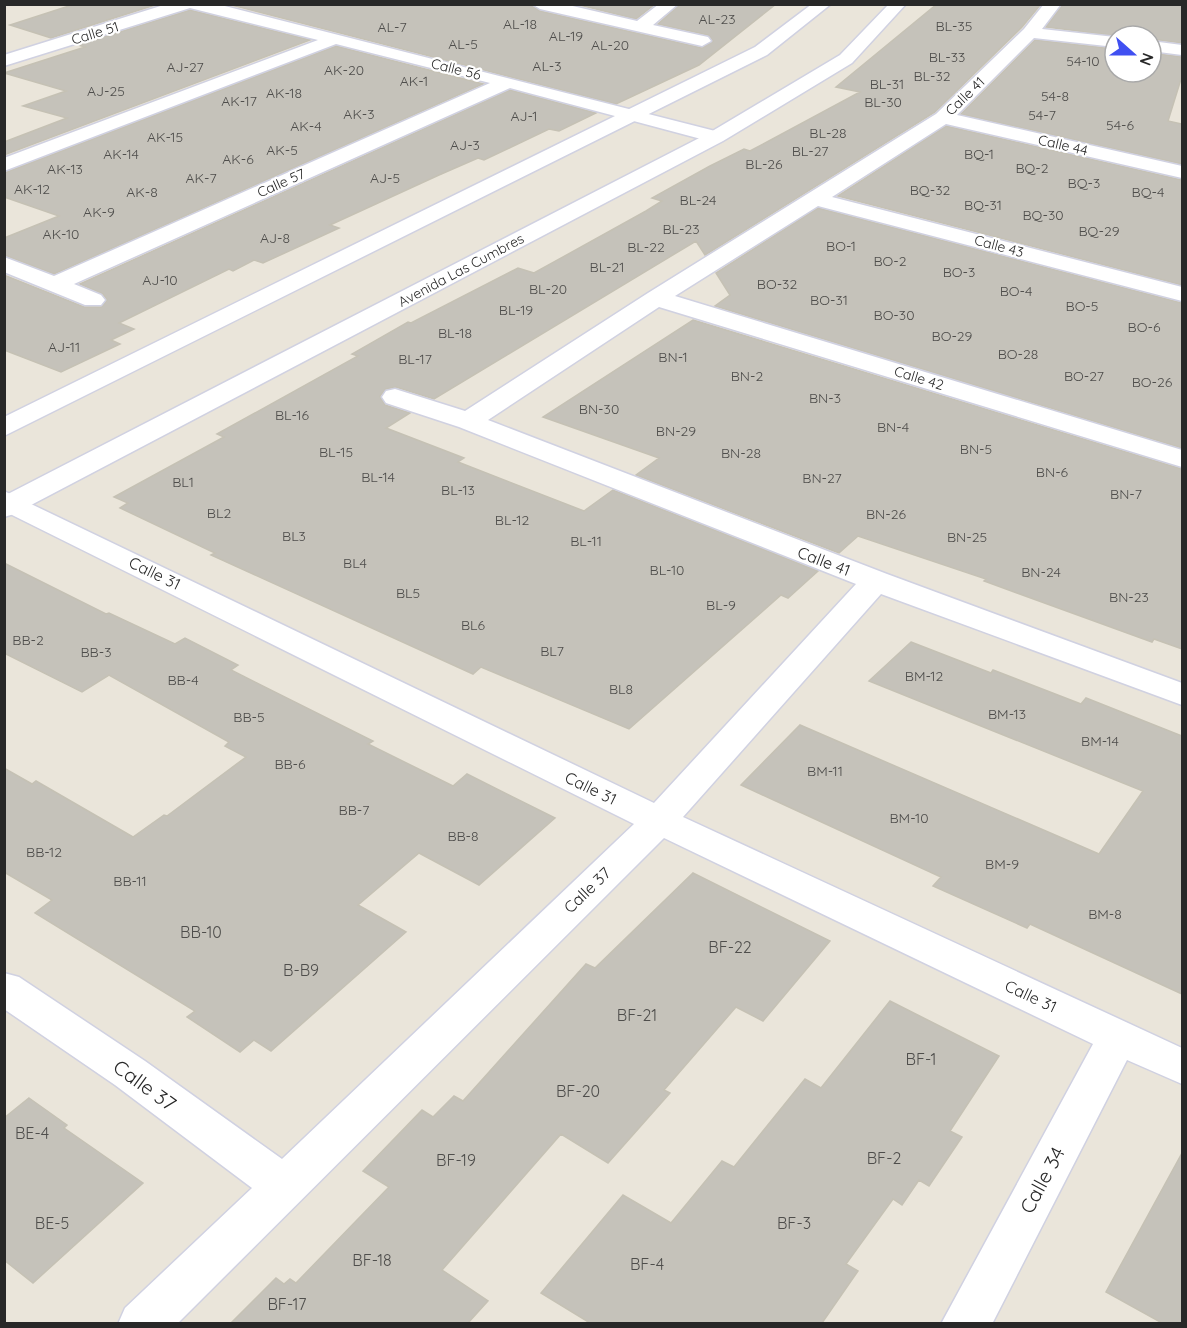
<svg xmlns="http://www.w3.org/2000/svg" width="1187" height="1328" viewBox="0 0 1187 1328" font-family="Quicksand,sans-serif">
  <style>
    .building { fill: #c5c2ba; stroke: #c5c1b4; stroke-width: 1.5 }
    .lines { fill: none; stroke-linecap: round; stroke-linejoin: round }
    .street-casing { stroke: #d0d1e1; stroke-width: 3 }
    .secondary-casing { stroke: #d0d1e1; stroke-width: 3 }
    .street { fill: #fff; fill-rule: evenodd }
    .secondary { fill: #fff; fill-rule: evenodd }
    .labels { text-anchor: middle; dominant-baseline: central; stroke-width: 4.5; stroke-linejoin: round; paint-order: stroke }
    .number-label { font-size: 14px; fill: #4f4e4c }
    .far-street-label { font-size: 14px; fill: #282828; stroke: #fff }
    .street-label { font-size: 16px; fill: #282828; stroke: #fff }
    .near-number-label { font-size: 16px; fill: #4f4e4c }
    .near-street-label { font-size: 20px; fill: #282828; stroke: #fff }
  </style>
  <rect width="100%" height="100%" fill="#eae5da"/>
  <path class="building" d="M75 4H158L51 38 10 25Z
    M228 4H530L540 11 702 48 713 41 708 35 658 24 680 4H776L699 65 616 104Z
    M576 4H655L636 19Z
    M937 4H1041L1022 27 935 112 705 255 696 241 434 399 396 387 386 389 380 396 385 405 410 413 386 428 464 458 458 462 584 511 613 490 818 571 788 598 781 595 629 729 481 667 473 674 211 555 215 553 120 508 128 503 114 497 224 437 217 434 358 356 352 354 408 322 411 323 518 268 534 273 646 211 662 201 652 198 710 166 744 149 750 151 860 92 836 87Z
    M1063 4H1182V43L1151 39V36H1117L1046 27Z
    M190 10 310 40 4 155V142L67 118 23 106 66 91 4 73 85 47 78 45Z
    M1035 40 1115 49V72H1151V53L1182 57V76L1168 121 1182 124V164L961 114Z
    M336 46 483 84 54 274 4 255V238L59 216 4 197V173Z
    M510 90 596 113 559 131 549 129 484 160 478 158 439 175 330 225 339 228 263 263 254 260 233 271 229 269 119 323 134 329 111 340 120 344 61 372 4 350V275L84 307H101L107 300 103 294 80 284Z
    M946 126 1182 180V285L838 196Z
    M818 208 1182 303V448L715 306 730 295 716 273Z
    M693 320 1182 469V649L1154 639 1152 642 984 581 986 579 858 536 839 553 636 475 659 458 543 417Z
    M4 563 106 614 109 613 175 644 185 638 238 665 231 670 373 741 368 744 453 786 467 774 555 818 479 885 419 853 358 905 406 932 271 1051 254 1040 240 1052 187 1017 195 1011 35 913 52 900 4 872V768L32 784 36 781 133 837 164 815 167 816 246 757 225 746 229 742 109 675 82 692 4 653Z
    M911 642 991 673 993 670 1081 704 1086 698 1182 736V994L1030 924 1027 928 933 886 941 877 741 785 800 725 1099 854 1143 791 869 681Z
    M693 873 830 941 763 1021 736 1007 664 1090 670 1093 608 1163 561 1134 442 1270 488 1301 468 1323H231L276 1278 284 1284 290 1279 296 1283 389 1187 363 1171 422 1110 433 1117 454 1096 463 1101 586 964 595 968Z
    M890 1001 999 1056 950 1131 962 1137 929 1186 919 1180 902 1205 893 1199 846 1264 858 1271 822 1323H590L541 1293 623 1195 671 1223 722 1161 734 1167 805 1079 821 1088Z
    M29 1098 67 1125 64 1128 143 1183 33 1283 4 1260V1118Z
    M1182 1153V1323H1162L1106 1292Z"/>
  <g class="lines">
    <defs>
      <path id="street" d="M167 4H217L723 133 726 137 716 143 510 88 74 284 101 295 105 300 101 305H85L4 272V257L54 276 490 83 336 44 4 171V158L318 40 190 8 4 66V55Z
        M532 4H564L637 21 659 4H678L653 25 708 37 711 41 702 46 540 9Z
        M1044 4H1061L1042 29 1115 37V47L1034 38 957 115 1182 166V178L946 124 832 197 1182 287V301L818 206 675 296 1182 450V467L659 307 488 420 887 574 1182 683V705L881 594 683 817 1182 1048V1084L1127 1060 992 1324H941L1093 1044 664 838 177 1324H118L125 1308 252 1188 115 1085 4 1009V973L19 977 145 1061 282 1159 634 824 4 511V491L654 803 856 584 459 427 386 403 382 397 386 391 395 389 465 411 648 293 936 114 1024 29Z
        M1151 41 1182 45V55L1151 51Z"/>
      <path id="secondary" d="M812 4H831L767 55 4 436V417L755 47Z
        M889 4H906L852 63 723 141 14 514 4 517V496L709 133 840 55Z"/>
    </defs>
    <use href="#street" class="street-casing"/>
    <use href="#secondary" class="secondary-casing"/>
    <use href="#street" class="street"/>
    <use href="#secondary" class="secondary"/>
  </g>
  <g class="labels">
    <g class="number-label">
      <text x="717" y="19">AL-23</text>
      <text x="520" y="24">AL-18</text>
      <text x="954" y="26">BL-35</text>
      <text x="392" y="27">AL-7</text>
      <text x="566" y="36">AL-19</text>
      <text x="463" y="44">AL-5</text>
      <text x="610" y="45">AL-20</text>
      <text x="947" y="57">BL-33</text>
      <text x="1083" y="61">54-10</text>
      <text x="547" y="66">AL-3</text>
      <text x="185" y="67">AJ-27</text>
      <text x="344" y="70">AK-20</text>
      <text x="932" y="76">BL-32</text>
      <text x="414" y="81">AK-1</text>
      <text x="887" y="84">BL-31</text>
      <text x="106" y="91">AJ-25</text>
      <text x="284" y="93">AK-18</text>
      <text x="1055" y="96">54-8</text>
      <text x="239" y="101">AK-17</text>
      <text x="883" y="102">BL-30</text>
      <text x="359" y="114">AK-3</text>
      <text x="1042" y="115">54-7</text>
      <text x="524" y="116">AJ-1</text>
      <text x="1120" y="125">54-6</text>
      <text x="306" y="126">AK-4</text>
      <text x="828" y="133">BL-28</text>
      <text x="165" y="137">AK-15</text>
      <text x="465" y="145">AJ-3</text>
      <text x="282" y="150">AK-5</text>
      <text x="810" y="151">BL-27</text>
      <text x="121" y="154">AK-14</text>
      <text x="979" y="154">BQ-1</text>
      <text x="238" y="159">AK-6</text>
      <text x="764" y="164">BL-26</text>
      <text x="1032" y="168">BQ-2</text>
      <text x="65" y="169">AK-13</text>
      <text x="201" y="178">AK-7</text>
      <text x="385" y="178">AJ-5</text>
      <text x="1084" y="183">BQ-3</text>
      <text x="32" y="189">AK-12</text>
      <text x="930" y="190">BQ-32</text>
      <text x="142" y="192">AK-8</text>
      <text x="1148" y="192">BQ-4</text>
      <text x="698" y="200">BL-24</text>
      <text x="983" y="205">BQ-31</text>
      <text x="99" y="212">AK-9</text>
      <text x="1043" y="215">BQ-30</text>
      <text x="681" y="229">BL-23</text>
      <text x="1099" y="231">BQ-29</text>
      <text x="61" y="234">AK-10</text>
      <text x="275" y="238">AJ-8</text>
      <text x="841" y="246">BO-1</text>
      <text x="646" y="247">BL-22</text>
      <text x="890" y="261">BO-2</text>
      <text x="607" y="267">BL-21</text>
      <text x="959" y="272">BO-3</text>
      <text x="160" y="280">AJ-10</text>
      <text x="777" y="284">BO-32</text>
      <text x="548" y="289">BL-20</text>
      <text x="1016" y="291">BO-4</text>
      <text x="829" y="300">BO-31</text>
      <text x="1082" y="306">BO-5</text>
      <text x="516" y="310">BL-19</text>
      <text x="894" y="315">BO-30</text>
      <text x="1144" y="327">BO-6</text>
      <text x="455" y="333">BL-18</text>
      <text x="952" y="336">BO-29</text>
      <text x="64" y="347">AJ-11</text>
      <text x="1018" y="354">BO-28</text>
      <text x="673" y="357">BN-1</text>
      <text x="415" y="359">BL-17</text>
      <text x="747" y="376">BN-2</text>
      <text x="1084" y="376">BO-27</text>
      <text x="1152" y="382">BO-26</text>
      <text x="825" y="398">BN-3</text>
      <text x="599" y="409">BN-30</text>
      <text x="292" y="415">BL-16</text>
      <text x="893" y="427">BN-4</text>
      <text x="676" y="431">BN-29</text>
      <text x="976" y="449">BN-5</text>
      <text x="336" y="452">BL-15</text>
      <text x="741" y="453">BN-28</text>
      <text x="1052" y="472">BN-6</text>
      <text x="378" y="477">BL-14</text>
      <text x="822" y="478">BN-27</text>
      <text x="183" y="482">BL1</text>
      <text x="458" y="490">BL-13</text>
      <text x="1126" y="494">BN-7</text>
      <text x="219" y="513">BL2</text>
      <text x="886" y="514">BN-26</text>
      <text x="512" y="520">BL-12</text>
      <text x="294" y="536">BL3</text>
      <text x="967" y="537">BN-25</text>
      <text x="586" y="541">BL-11</text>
      <text x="355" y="563">BL4</text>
      <text x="667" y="570">BL-10</text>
      <text x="1041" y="572">BN-24</text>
      <text x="408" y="593">BL5</text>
      <text x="1129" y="597">BN-23</text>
      <text x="721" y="605">BL-9</text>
      <text x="473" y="625">BL6</text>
      <text x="28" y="640">BB-2</text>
      <text x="552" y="651">BL7</text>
      <text x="96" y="652">BB-3</text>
      <text x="924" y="676">BM-12</text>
      <text x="183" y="680">BB-4</text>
      <text x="621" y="689">BL8</text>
      <text x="1007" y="714">BM-13</text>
      <text x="249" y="717">BB-5</text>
      <text x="1100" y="741">BM-14</text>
      <text x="290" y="764">BB-6</text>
      <text x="825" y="771">BM-11</text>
      <text x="354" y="810">BB-7</text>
      <text x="909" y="818">BM-10</text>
      <text x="463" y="836">BB-8</text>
      <text x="44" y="852">BB-12</text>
      <text x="1002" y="864">BM-9</text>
      <text x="130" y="881">BB-11</text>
      <text x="1105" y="914">BM-8</text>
    </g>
    <g class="far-street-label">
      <text transform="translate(95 33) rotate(-17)">Calle 51</text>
      <text transform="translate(456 69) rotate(14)">Calle 56</text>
      <text transform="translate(965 96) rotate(-44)">Calle 41</text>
      <text transform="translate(1063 145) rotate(13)">Calle 44</text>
      <text transform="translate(281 183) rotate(-24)">Calle 57</text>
      <text transform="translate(999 246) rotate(15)">Calle 43</text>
      <text transform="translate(461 270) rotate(-28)">Avenida Las Cumbres</text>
      <text transform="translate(919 378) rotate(17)">Calle 42</text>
    </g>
    <g class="street-label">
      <text transform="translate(824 561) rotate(21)">Calle 41</text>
      <text transform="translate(155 573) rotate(26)">Calle 31</text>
      <text transform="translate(591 788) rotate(26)">Calle 31</text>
      <text transform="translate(587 890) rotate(-44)">Calle 37</text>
      <text transform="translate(1031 996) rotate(25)">Calle 31</text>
    </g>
    <g class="near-number-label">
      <text x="201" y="932">BB-10</text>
      <text x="730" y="947">BF-22</text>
      <text x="301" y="970">B-B9</text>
      <text x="637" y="1015">BF-21</text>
      <text x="921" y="1059">BF-1</text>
      <text x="578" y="1091">BF-20</text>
      <text x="32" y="1133">BE-4</text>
      <text x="884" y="1158">BF-2</text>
      <text x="456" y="1160">BF-19</text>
      <text x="52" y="1223">BE-5</text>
      <text x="794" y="1223">BF-3</text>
      <text x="372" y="1260">BF-18</text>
      <text x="647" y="1264">BF-4</text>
      <text x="287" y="1304">BF-17</text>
    </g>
    <g class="near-street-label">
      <text transform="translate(145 1085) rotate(36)">Calle 37</text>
      <text transform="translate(1042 1180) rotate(-62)">Calle 34</text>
    </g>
  </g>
  <rect width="1187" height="1328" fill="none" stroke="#282828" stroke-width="12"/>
  <g transform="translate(1133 54) rotate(111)"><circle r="28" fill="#ffffff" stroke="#a9a9a9" stroke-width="1.5"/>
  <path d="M0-4.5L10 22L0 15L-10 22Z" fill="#4050f1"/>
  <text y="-9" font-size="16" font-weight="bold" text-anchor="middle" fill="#282828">N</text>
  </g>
</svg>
